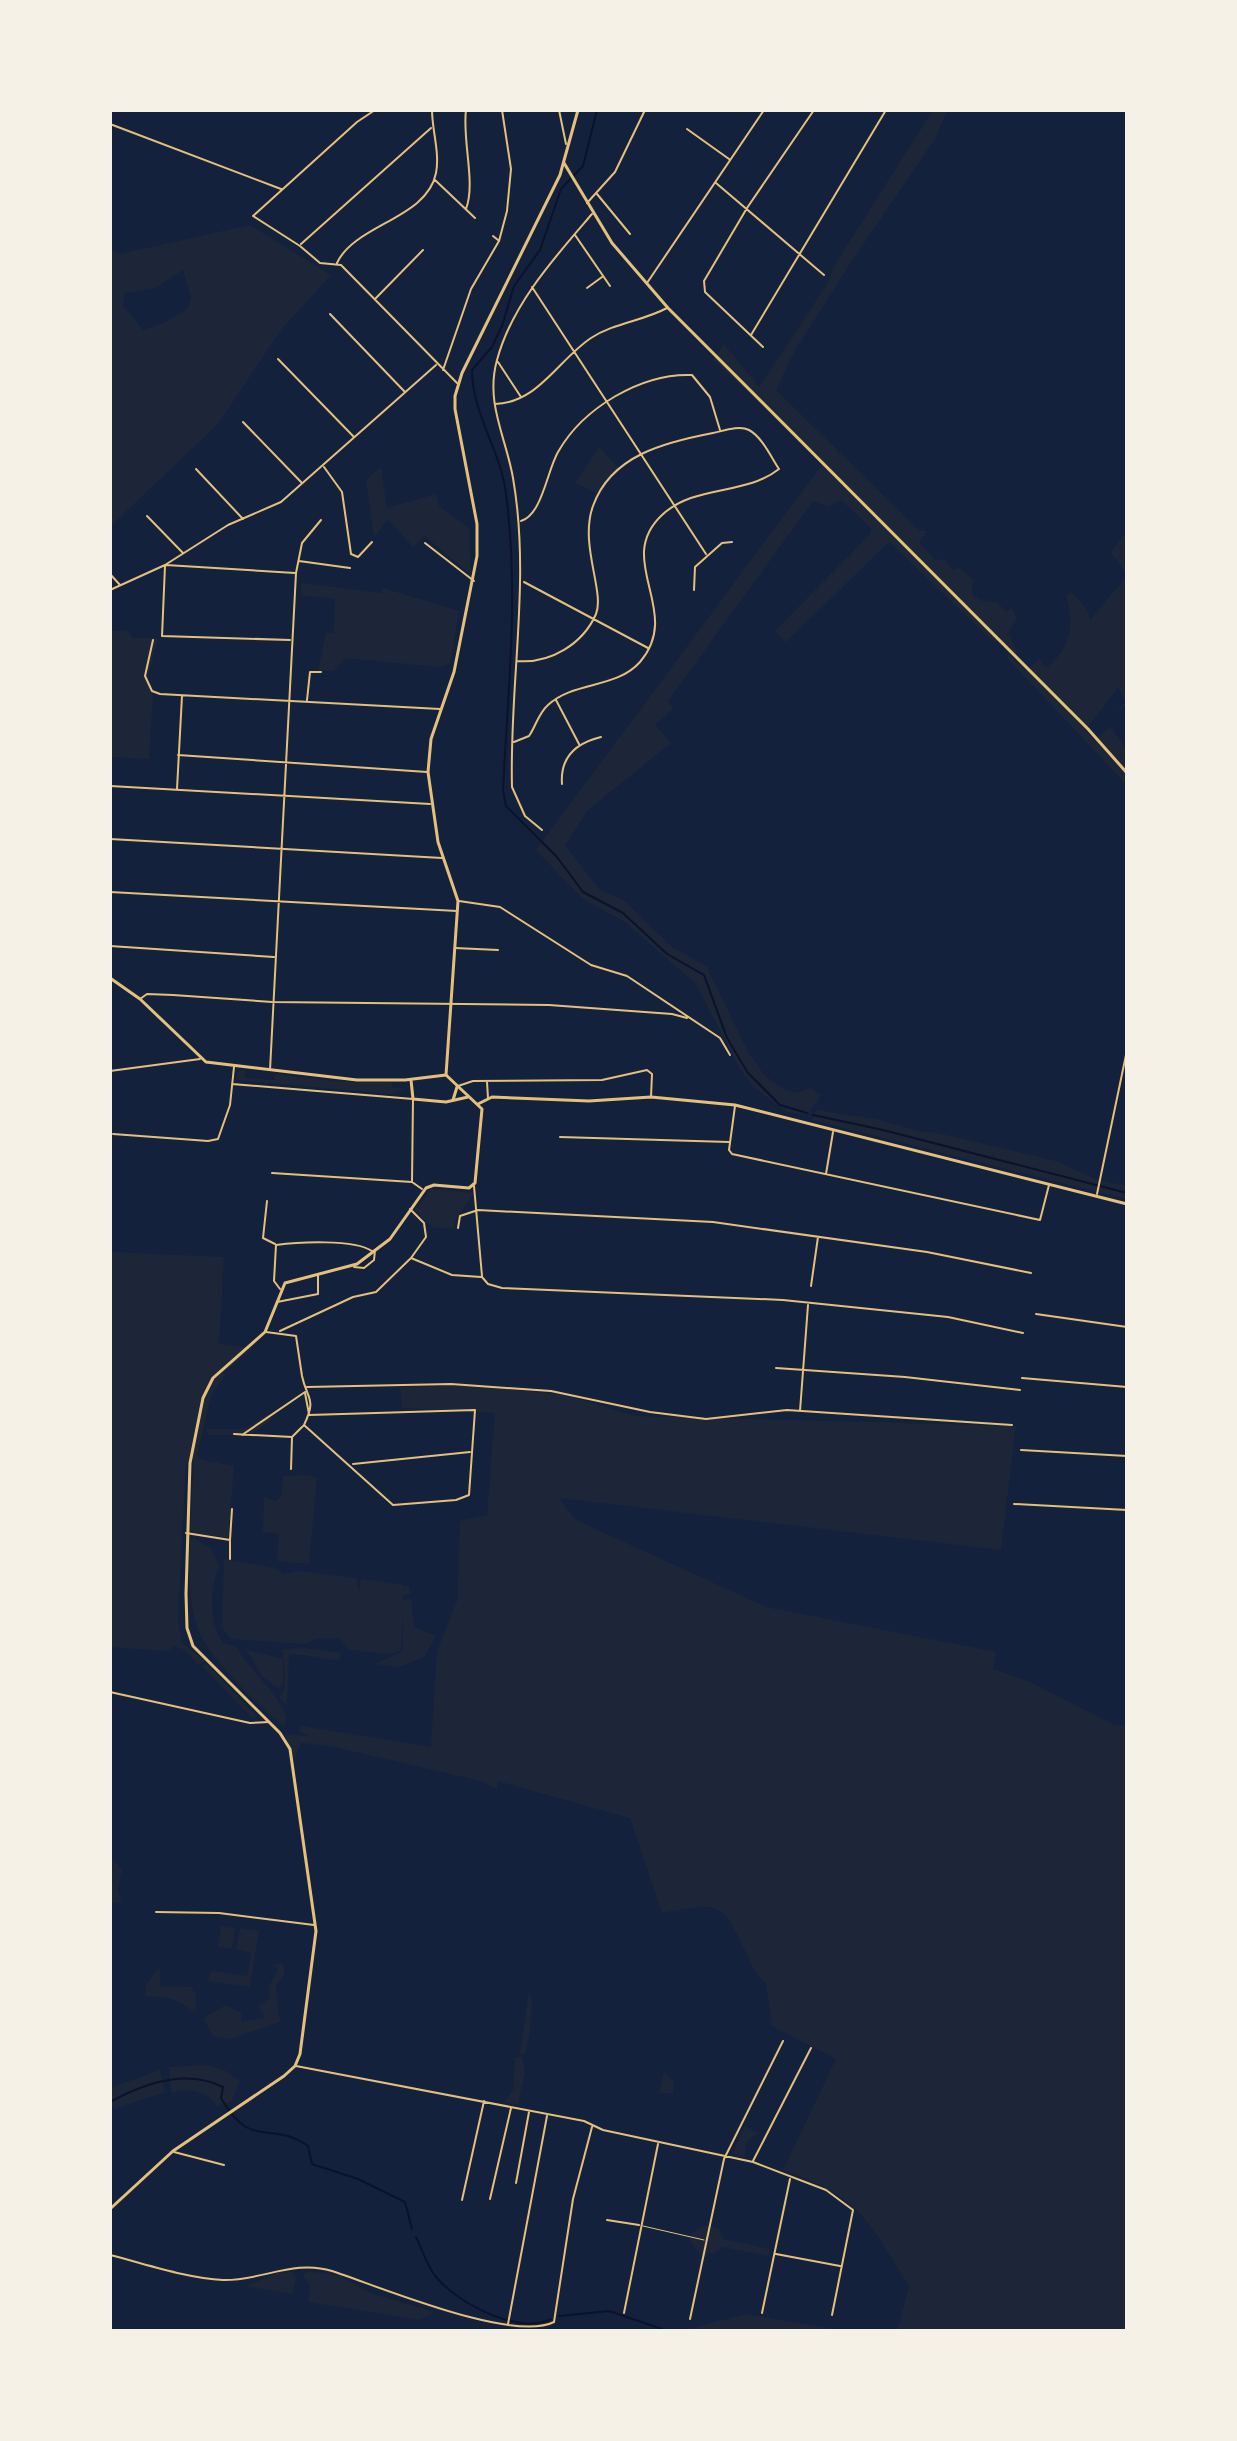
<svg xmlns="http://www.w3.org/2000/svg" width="1237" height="2441" viewBox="0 0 1237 2441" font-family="'Golos Text',sans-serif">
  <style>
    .green { fill: #1d2539; fill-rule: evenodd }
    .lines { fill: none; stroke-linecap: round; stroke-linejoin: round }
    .stream { stroke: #0b132b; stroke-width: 2 }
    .service { stroke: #e5c07b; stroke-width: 1 }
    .minor { stroke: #e5c07b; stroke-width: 2 }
    .tertiary { stroke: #e5c07b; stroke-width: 3 }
    .secondary { stroke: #e5c07b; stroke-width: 3 }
  </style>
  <rect width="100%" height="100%" fill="#14213d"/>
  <path class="green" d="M933 110H947L935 139 851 262 795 350 776 390 920 531H927L919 543 934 559 945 560 952 570 960 568 973 579 972 593 982 601 997 602 1006 612 1012 608 1017 619 1008 633 1017 652 1015 654 999 638 995 643 889 542 786 642 775 631 871 533V528L841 500 828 507 813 501 668 701 673 709 655 725 671 743 588 810 565 845 600 890 625 901 672 947 707 967 747 1050 765 1076 785 1090 797 1093 811 1088 821 1095 807 1115 787 1112 754 1087 739 1067 696 984 625 922 583 899 536 850 824 462 713 360 724 344 759 387 828 283 833 268Z
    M250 225 331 275 280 331 218 424 110 527V250L120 254ZM183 270 191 297 188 308 164 323 143 330 123 305 124 293 156 288Z
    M599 447 618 467 597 493 575 483Z
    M381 467 387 508 436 494 439 506 469 528 471 575 425 536 413 547 388 519 374 537 366 480Z
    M1127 531V575L1111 552Z
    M1127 576V704L1111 716 1126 702 1118 688 1085 730 1094 740 1110 727 1127 750V785L1007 658 1008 654 1026 671 1039 659 1046 668C1071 649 1075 624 1066 596L1072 592 1087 610 1090 620Z
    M301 583 382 593 383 588 459 611 450 664 437 667 346 658 333 671 318 670 326 633H334L335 599 301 595Z
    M127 630 132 638H158L147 680 153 696 149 759 110 757V631Z
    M245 1069V1078L274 1080 275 1074 344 1082H391L393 1088H404L392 1094 236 1080 238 1071Z
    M817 1109C837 1115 855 1115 874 1119 896 1123 914 1132 937 1133L1056 1161 1095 1179 1127 1186V1199L812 1120Z
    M431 1189 473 1193C468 1207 455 1213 454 1229L432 1227 415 1210Z
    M110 1252 224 1257 219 1344 253 1348 223 1373 225 1375 211 1396 197 1455 202 1460 234 1466 228 1538 193 1533 190 1528 194 1459 186 1464 178 1620 182 1643 205 1661 198 1665 185 1650 174 1646 167 1651 110 1647Z
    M467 1385 566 1395 635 1416 1016 1426 1001 1550 559 1498 576 1520 766 1607 996 1652 993 1669 1030 1682 1114 1725 1127 1726V2331H897L909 2286C867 2218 861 2198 783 2170L836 2059 772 2026 766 1983C756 1975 753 1968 748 1957 722 1902 723 1901 662 1913L630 1818 497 1781V1789L481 1781 330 1746 301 1743 294 1760 284 1734 308 1736 299 1731 301 1726 431 1747 437 1651 457 1601 460 1521 487 1515 495 1413 402 1408 400 1387Z
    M268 1414 272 1419 251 1435H208L207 1429H244Z
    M308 1475 317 1478 309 1564 277 1561 279 1534 263 1532 264 1497 276 1501 281 1497 283 1476Z
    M193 1538 211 1548 219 1566C209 1588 209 1623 223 1643L236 1647C251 1671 276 1691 287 1717L284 1726C261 1709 211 1659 200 1634 188 1608 189 1568 190 1540Z
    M224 1559 275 1568 284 1574 298 1571 356 1578 359 1592 361 1579 404 1585V1590L405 1586H409L410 1595H403V1600L411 1599 414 1627 436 1636 424 1657 399 1667 375 1664 403 1651V1613L401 1650 390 1654 360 1651 349 1649 338 1638 315 1639 307 1644 231 1639 222 1627Z
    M304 1648 341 1653 339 1660C320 1659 305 1654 289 1654L287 1705 279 1698 285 1688 283 1649Z
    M247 1650 283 1659V1683L279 1689 262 1676Z
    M207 1664 257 1717 252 1718 202 1666Z
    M113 1860 122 1870 118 1890 122 1903 110 1902Z
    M221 1926 235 1928 232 1949 218 1947Z
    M240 1928 259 1931 250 1987 208 1981 211 1971 247 1976 251 1953 236 1949Z
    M283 1964 285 1974 276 1986 280 2022 230 2039 213 2036 203 2018 226 2005 241 2013V2022L265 2018 259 2007 270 1997 268 1988 278 1970 274 1965Z
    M159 1968 161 1986 191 1987 196 1995 195 2013C178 1998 166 1997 145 1996L146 1985Z
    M529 1991C535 2001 529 2042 525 2054H520Z
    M522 2056 525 2071 518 2105 504 2102 513 2091 515 2058Z
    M207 2065 224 2070 240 2081 231 2102 216 2106C208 2090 188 2088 171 2093L169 2067Z
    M160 2070 165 2092 115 2109 110 2103V2088Z
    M664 2072 674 2081 673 2093H659Z
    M745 2126 759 2133 746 2142 745 2157 732 2154Z
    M706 2225 719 2229 724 2239 770 2249 769 2256 723 2247 713 2254 708 2252 706 2258 701 2256 689 2239 690 2234Z
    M308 2271 340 2276 370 2293 434 2312 420 2320 308 2302 310 2285 303 2275Z
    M293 2272 296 2278 292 2294 245 2286 278 2273Z
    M746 2314 847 2331H680Z"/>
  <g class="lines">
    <path class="stream" d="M597 110 583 166 561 189 540 250 514 286 502 326 492 347 472 370C472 414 501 451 506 494 519 592 508 692 503 790L506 806 557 857 583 892 623 913 667 954 704 975 727 1038 748 1073 780 1105 807 1113
      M813 1115 883 1130 1127 1193
      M112 2101C145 2083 187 2069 223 2087L221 2098C252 2152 269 2119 308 2146L312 2164 358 2179 405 2202 412 2229
      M416 2237C422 2249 427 2266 436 2277 458 2303 517 2335 551 2319
      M559 2316 609 2311 668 2331"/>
    <path class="service" d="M643 2226 704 2240"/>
    <path class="minor" d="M375 110 357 122 253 216 300 246 320 263 341 265 457 383
      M559 110 566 144
      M110 124 281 189
      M687 129 729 159
      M435 180 475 218
      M716 183 824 275
      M597 194 630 234
      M587 203 615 172 645 110
      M466 209C476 183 462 140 466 110
      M575 235 610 286
      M493 236 498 240
      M301 244 431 128
      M337 263C355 224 427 219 436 173 440 153 432 130 432 110
      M647 283 764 110
      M532 287 706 554
      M587 288 602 277
      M376 298 423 250
      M330 314 405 392
      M751 335 886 110
      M763 347 705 292 704 281 747 208 814 110
      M278 359 354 437
      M498 362 521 397
      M443 370 471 289 499 241 507 211 511 169 502 110
      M495 404C538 403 558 360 591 338 614 323 643 321 667 308
      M243 422 301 482
      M324 467 342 492 351 554 358 557 372 542
      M196 469 243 519
      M147 516 183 553
      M521 521C542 515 547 471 558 452 583 408 641 373 692 375L710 397 720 430
      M425 543 474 581
      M299 561 350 568
      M166 565 295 573
      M165 566 162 636 290 640
      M110 574 120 585
      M524 582 648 648
      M110 590 165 565 228 525 281 502 436 365
      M694 590 695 567 722 543 732 542
      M153 640 145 676 152 691 160 694 440 709
      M307 700 310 672H321
      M556 700 579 744
      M514 742 529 736C536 726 538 714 548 705 574 681 616 689 640 662 684 611 613 561 662 515 695 484 745 496 779 469 771 457 762 437 749 430 739 425 723 431 713 433 666 442 611 455 593 506 579 544 605 592 596 614 583 644 550 664 517 661
      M178 755 427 772
      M562 784C560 757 576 743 601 737
      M110 786 430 804
      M177 789 182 696
      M542 830 525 816 512 787C509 684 531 581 513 478 506 437 485 403 497 360 512 304 555 257 592 214
      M110 839 442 858
      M110 892 457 911
      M459 901 500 907 591 965 627 976 720 1038 730 1055
      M110 946 274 957
      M455 948 498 950
      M140 999 147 994 173 995 272 1002 549 1005 672 1014 687 1018
      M270 1070 296 573 302 543 321 520
      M110 1071 200 1059
      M487 1082 488 1098
      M232 1084 413 1099 412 1182
      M458 1086 473 1081 602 1080 647 1070 652 1074 651 1097
      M735 1106 729 1150 732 1154 1040 1220 1049 1185
      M113 1134 208 1141 218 1139 230 1105 234 1067
      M560 1137 729 1142
      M272 1173 412 1182 422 1189
      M826 1174 833 1132
      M474 1186 482 1276
      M1097 1194 1126 1055
      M267 1201 263 1238 275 1244
      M458 1228 460 1216 478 1210 713 1222 927 1252 1031 1273
      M411 1258 452 1275 481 1277
      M354 1267 364 1268 374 1260 375 1250
      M482 1277 488 1284 502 1288 783 1300 948 1317 1023 1333
      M811 1286 818 1237
      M280 1289 274 1281 276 1245C298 1242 354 1239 372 1251
      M277 1302 318 1294V1275
      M1036 1314 1127 1327
      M280 1331 353 1297 376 1292 411 1258 426 1237 424 1223 410 1209
      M266 1332 296 1336C298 1349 300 1363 302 1376 307 1400 317 1398 304 1425L393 1505 456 1500 469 1495 475 1410 309 1415
      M776 1368 905 1377 1020 1390
      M1022 1378 1127 1387
      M307 1387 451 1384 551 1391 650 1412 706 1419 787 1410 1012 1425
      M305 1393 309 1414
      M800 1411 808 1305
      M234 1434 292 1437 303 1426
      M242 1435 305 1392
      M1021 1450 1127 1456
      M353 1464 470 1452
      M291 1469 292 1438
      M1014 1504 1127 1510
      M186 1533 230 1540 232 1509
      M230 1541V1559
      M110 1692 250 1723 269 1722
      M156 1912 219 1913 314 1925
      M296 2066 584 2121 603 2130 753 2162 826 2190 853 2210 832 2315
      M174 2152 224 2165
      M753 2161 811 2048
      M516 2183 529 2112
      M490 2199 511 2108
      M462 2200 484 2101
      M607 2220 639 2225
      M776 2254 840 2266
      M110 2255C146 2264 186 2278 223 2280 261 2281 294 2259 332 2271 378 2286 512 2343 554 2322L573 2199 592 2127
      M624 2313 658 2144
      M762 2313 790 2179
      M690 2319 724 2159 783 2041
      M508 2324 547 2116"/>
    <path class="tertiary" d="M564 163 612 243 668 308 1088 729 1127 773
      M110 978 140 999 206 1062 357 1080H405L446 1075
      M411 1080 413 1099 446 1102 468 1097
      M478 1104 492 1097 589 1101 651 1097 735 1105 1127 1204"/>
    <path class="secondary" d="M453 1100 457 1087
      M110 2209 173 2151 284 2076 295 2066 300 2054 316 1931 290 1749 280 1733 193 1646 187 1628 186 1594 190 1463 203 1398 213 1378 265 1332 285 1283 357 1264 390 1239 426 1188 434 1185 469 1188 475 1183 482 1109 446 1075 458 901 438 842 428 772 431 739 454 672 477 556V524L455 409V396L462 373 560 175 578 110"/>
  </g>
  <rect width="1237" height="2441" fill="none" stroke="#f6f1e7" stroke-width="224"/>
</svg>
